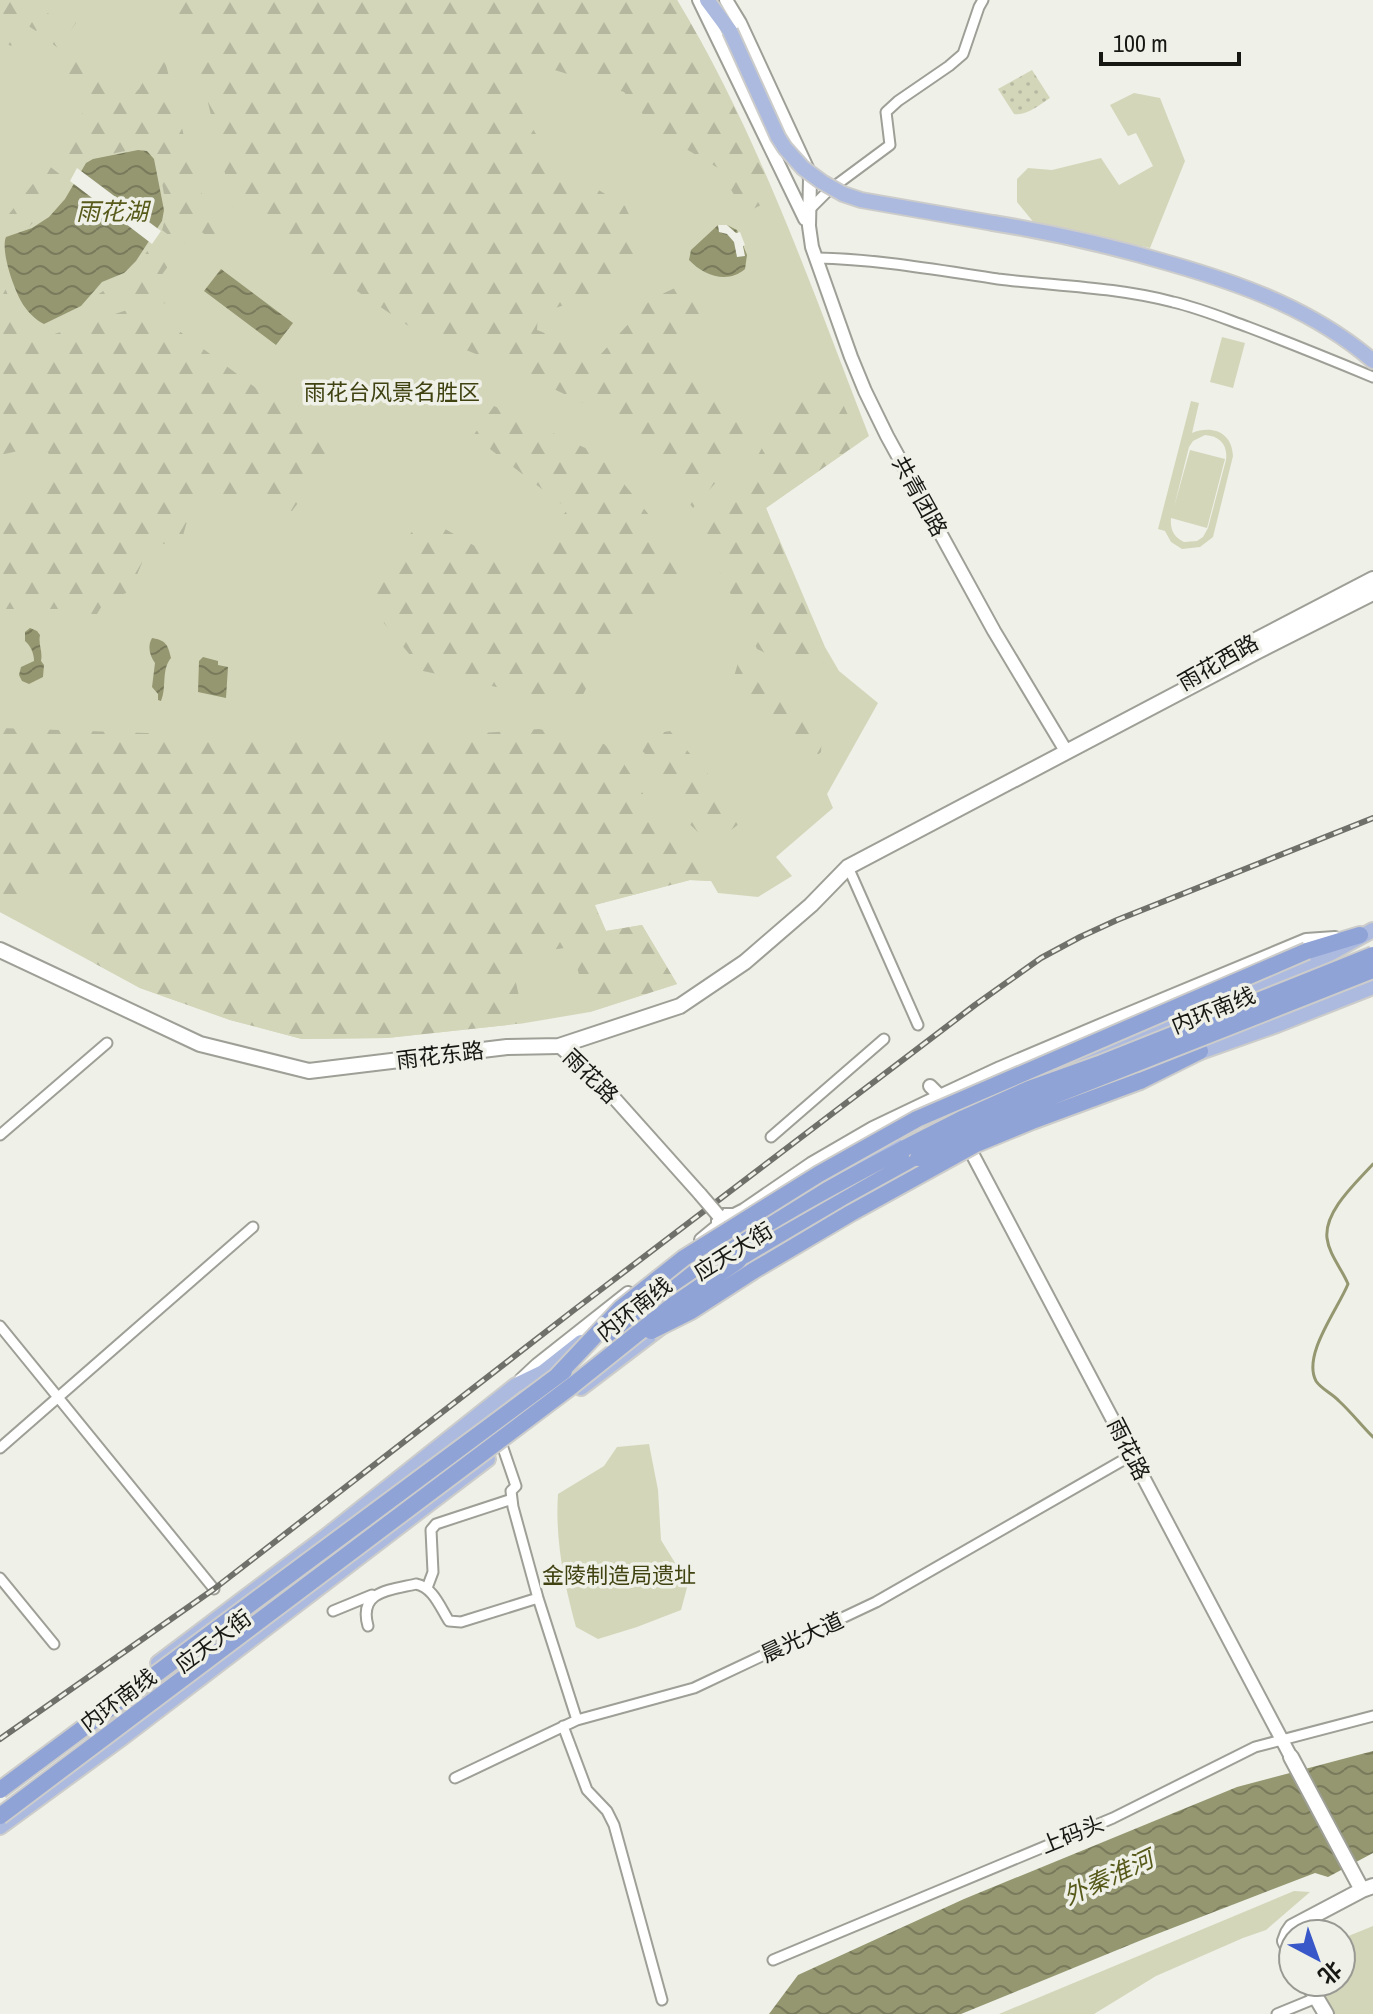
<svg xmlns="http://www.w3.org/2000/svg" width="1373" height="2014" viewBox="0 0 1373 2014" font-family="'Archivo Narrow','Noto Sans SC',sans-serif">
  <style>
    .green { fill: #d4d6ba; fill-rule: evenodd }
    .forest { fill: url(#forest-firs) }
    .garden { fill: url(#garden-dots) }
    .water { fill: url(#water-waves) }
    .pier { fill: #eff0e7 }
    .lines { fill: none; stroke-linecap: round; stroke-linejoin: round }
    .stream { stroke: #949770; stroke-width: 3 }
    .minor-casing { stroke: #9e9f96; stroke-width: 13 }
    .tertiary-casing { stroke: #9e9f96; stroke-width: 16 }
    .secondary-casing { stroke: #9e9f96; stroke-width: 18 }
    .primary-casing { stroke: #cccccb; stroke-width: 18 }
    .trunk-casing { stroke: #cccccb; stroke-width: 20 }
    .minor { stroke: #fff; stroke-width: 9 }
    .tertiary { stroke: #fff; stroke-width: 12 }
    .secondary { stroke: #fff; stroke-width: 14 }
    .primary { stroke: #acbae0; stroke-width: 14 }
    .trunk { stroke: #90a3d6; stroke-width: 16 }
    .rail-casing { stroke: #70706b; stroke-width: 6 }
    .rail { stroke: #eff0e7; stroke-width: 3; stroke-dasharray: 9; stroke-linecap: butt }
    .tertiary-bridge-casing { stroke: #9e9f96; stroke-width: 16; stroke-linecap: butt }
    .primary-bridge-casing { stroke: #cccccb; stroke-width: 18; stroke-linecap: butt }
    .trunk-bridge-casing { stroke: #cccccb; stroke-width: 20; stroke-linecap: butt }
    .tertiary-bridge { stroke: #fff; stroke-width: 12 }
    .primary-bridge { stroke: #acbae0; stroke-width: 14 }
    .trunk-bridge { stroke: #90a3d6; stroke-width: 16 }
    .labels { text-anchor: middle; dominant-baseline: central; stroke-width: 7; stroke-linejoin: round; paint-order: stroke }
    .park-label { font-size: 22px; fill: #404211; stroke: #eff0e7 }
    .street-label { font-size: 22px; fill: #171714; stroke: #eff0e7 }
    .water-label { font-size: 24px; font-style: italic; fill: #575a1a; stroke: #eff0e7 }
  </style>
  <defs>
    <pattern id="forest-firs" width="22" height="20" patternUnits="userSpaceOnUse" patternTransform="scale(2)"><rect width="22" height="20" fill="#d4d6ba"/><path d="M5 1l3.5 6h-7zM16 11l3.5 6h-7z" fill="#b5b79f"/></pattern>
    <pattern id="garden-dots" width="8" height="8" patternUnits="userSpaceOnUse" patternTransform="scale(2)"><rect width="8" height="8" fill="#d4d6ba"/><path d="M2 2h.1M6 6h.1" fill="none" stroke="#b5b79f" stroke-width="1.8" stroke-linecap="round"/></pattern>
    <pattern id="water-waves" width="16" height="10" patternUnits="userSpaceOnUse" patternTransform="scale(2)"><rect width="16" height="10" fill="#949770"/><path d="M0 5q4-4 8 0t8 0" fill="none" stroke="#787a5b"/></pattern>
  </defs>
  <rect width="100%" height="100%" fill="#eff0e7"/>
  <path class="green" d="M0 0H677C759 135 812 289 869 436L766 508 825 647 839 671 878 703 827 794 833 808 776 857 792 876 758 897 718 893 711 881 690 880 595 905 606 931 642 925 677 984 590 1012 525 1023 387 1038 302 1039 230 1020 140 988 0 912Z
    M1134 93 1160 98 1185 161 1150 248 1035 224 1017 202V179L1028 168 1052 170 1101 158 1119 185 1153 166 1136 133 1128 136 1110 105Z
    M1222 337 1245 343 1233 388 1210 382Z
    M1191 401 1199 403 1192 433C1212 425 1232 432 1233 456L1213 537 1200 547 1182 549 1171 542 1165 531 1158 529ZM1205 435C1220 436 1228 445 1226 460L1208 528 1203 537 1197 541 1184 542C1174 537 1170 530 1171 518L1207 528 1225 459 1190 450 1174 507 1189 447 1193 441Z
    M649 1444 658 1490 661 1540 688 1584 681 1610 637 1627 598 1639 576 1627C564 1583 555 1540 558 1494L604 1466 617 1447Z
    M1294 1891 1310 1892 1266 1930 1243 1938 1156 1976 1094 2014H999Z
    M1373 1926V2014H1334L1317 1982H1341V1939Z"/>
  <path class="forest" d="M0 0H27L49 14 36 31 27 25 11 46 0 40Z
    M75 0H86L90 2 67 36 82 51 87 71 124 103 139 89 162 49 184 136 209 217 222 229 214 241 196 228 183 246 162 230 167 212 158 159 150 150 140 148 96 157 86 160 79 167 56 148 95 97 58 67 66 54 46 39Z
    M170 0H677C715 63 746 130 775 198L745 213 718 168 659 133 624 92 539 65 513 97 554 163 625 206 649 257 605 291 538 314 537 330 600 355 651 299 675 288 710 306 708 317 673 341 713 386 746 433 719 479 693 508 628 428 585 404 510 368 410 327 233 207 192 36Z
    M48 165 71 183 26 230 0 236V216L5 219Z
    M150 246 172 261 158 280 175 293 166 304C135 290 121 299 92 309L90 300 138 267Z
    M4 286 24 331 0 340V288Z
    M127 310 149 311 167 322 338 449 292 511 216 492 192 504 182 539 148 548 130 592 106 599 88 629 66 609H0V500L50 488 59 464 41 446 0 455V352Z
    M830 375 860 442 766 508 826 661 807 673 757 649 700 530 752 466 794 390Z
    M494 406 594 452 616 474 658 526 684 567 663 597 605 650 578 705 423 671 361 595 424 517 519 571 568 509 473 436Z
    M738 663C751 675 763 687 776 698 801 716 824 713 821 752L806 765 733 680Z
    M0 728 352 740 468 734 539 729 604 744 622 761 678 848 712 858 711 881 690 880 594 905 606 931 642 925 677 984 590 1012 571 947 510 956 525 1023 387 1038 302 1039 230 1020 140 988 94 963 81 874 22 883 19 922 0 912Z
    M670 731 747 818 727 833H699L682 817 646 755 631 738Z"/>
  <path class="garden" d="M1032 70 1050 98C1039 105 1027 116 1014 114L998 89Z"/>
  <path class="water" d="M138 150 147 151 154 159 164 210 162 221 136 261 124 273 102 282 81 306 44 324C36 320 30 314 24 306 15 293 0 251 6 237L32 228 49 217 65 199 86 163 93 159Z
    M718 225H727L737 230 747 255 745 269C728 284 704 276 689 260L691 250Z
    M221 269 293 323 276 345 204 291Z
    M30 628 37 631 40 635C38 645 43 651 41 661L44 665 43 677 29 684 22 681 19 675 21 667 34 661C34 654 31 646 25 641V632Z
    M152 638C166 640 168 645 171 658 161 670 167 687 161 701L158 700V694L152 687 155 663C150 656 147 647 152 638Z
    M203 657 218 661V665L228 667 226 698 198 692 199 661Z
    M1373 1751V1853L1328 1877 1315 1873 1144 1939 961 2014H769L798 1975 964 1899 1237 1787Z"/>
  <path class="pier" d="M77 168 161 231 152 244 70 181Z
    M718 225H727L736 233 740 232 745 245 743 246 745 256 737 257 734 242 727 234 719 232Z"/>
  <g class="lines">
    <path class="stream" d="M1373 1164C1357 1182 1324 1211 1327 1238 1329 1255 1342 1269 1348 1284 1338 1309 1302 1355 1316 1381 1321 1389 1333 1394 1339 1401 1351 1412 1362 1426 1373 1437"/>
    <defs>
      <path id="minor" d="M809 210 828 191 890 145 886 112 898 101 949 66 963 54 979 7 983 0
        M816 258C877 259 937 270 998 279 1056 286 1116 287 1173 302 1199 308 1223 318 1248 327 1290 343 1332 360 1373 377
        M848 867 918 1025
        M0 1135 107 1043
        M771 1137 884 1039
        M0 1326 214 1589
        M0 1448 253 1227
        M503 1448 516 1486 511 1491 513 1507 538 1598 577 1720
        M0 1578 54 1644
        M427 1588 433 1572 431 1530 436 1524 512 1499
        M333 1611 372 1595
        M368 1626C358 1591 390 1590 416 1584 433 1587 440 1607 449 1621L461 1622 538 1598
        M563 1726 587 1790 607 1811 614 1825 662 2000
        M455 1778 577 1720 694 1688 876 1602 1132 1455
        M773 1960 1113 1818 1255 1747 1373 1716
        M1277 2014 1316 1998"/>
      <path id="tertiary" d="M699 0 805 219
        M726 0 740 23 808 170 810 179 809 226 812 247 851 357 865 391 887 436 994 631 1066 751
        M559 1046 599 1081 700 1194
        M930 1086 955 1111 966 1142 1291 1757
        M701 1240 718 1226V1215H734L744 1210 811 1164 873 1128 940 1096 1000 1068 1111 1021 1306 940 1335 938
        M521 1380 537 1365 628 1293"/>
      <path id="secondary" d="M1215 664 1254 641 1373 579
        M0 950 200 1044 309 1071 507 1047 559 1046 680 1006 745 962 811 905 848 867 1258 651 1373 593
        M1291 1757 1362 1890
        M1293 1957 1285 1941 1288 1933 1292 1927 1362 1890 1373 1886
        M1307 1982 1326 2014"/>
      <path id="primary" d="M707 0 730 31
        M993 223C1055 233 1112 246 1172 264 1245 285 1315 311 1373 361
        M1192 1055 1277 1025 1373 987
        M981 1100 1313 963 1373 930
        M809 1192 901 1137
        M581 1388 660 1328
        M158 1663 325 1537 516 1385 543 1372 581 1342
        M0 1827 122 1738 488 1459"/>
      <path id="trunk" d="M1307 951 1360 935
        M1140 1081 1200 1051
        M738 1261 918 1158
        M609 1335C639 1313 667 1290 698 1269 763 1223 835 1185 905 1148"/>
    </defs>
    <use href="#minor" class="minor-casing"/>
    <use href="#tertiary" class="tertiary-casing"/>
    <use href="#secondary" class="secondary-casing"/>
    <use href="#primary" class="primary-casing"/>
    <use href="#trunk" class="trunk-casing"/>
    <use href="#minor" class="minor"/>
    <use href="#tertiary" class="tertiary"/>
    <use href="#secondary" class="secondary"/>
    <use href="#primary" class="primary"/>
    <use href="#trunk" class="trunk"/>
    <defs>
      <path id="rail" d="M0 1739 214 1589 574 1310 975 1005 1041 958 1080 937 1117 920 1373 818"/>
    </defs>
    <use href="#rail" class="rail-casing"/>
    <use href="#rail" class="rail"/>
    <defs>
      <path id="tertiary-bridge" d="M700 1194 718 1215"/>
      <path id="primary-bridge" d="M730 31 778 137 785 148 803 168 822 182 843 194 861 200 993 223"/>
      <path id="trunk-bridge" d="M905 1148 964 1118 1029 1089 1102 1063 1373 955
        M918 1158 1005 1115 1373 970
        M651 1331 691 1311 753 1271 851 1213 976 1144 1032 1121 1140 1081
        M556 1377 621 1308 684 1258 819 1174 917 1119 1307 951
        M0 1790 564 1371
        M0 1816 573 1385 673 1305 738 1261"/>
    </defs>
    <use href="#tertiary-bridge" class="tertiary-bridge-casing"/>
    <use href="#primary-bridge" class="primary-bridge-casing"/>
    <use href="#trunk-bridge" class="trunk-bridge-casing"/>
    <use href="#tertiary-bridge" class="tertiary-bridge"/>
    <use href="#primary-bridge" class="primary-bridge"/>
    <use href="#trunk-bridge" class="trunk-bridge"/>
  </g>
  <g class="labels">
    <g class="park-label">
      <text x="392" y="392">雨花台风景名胜区</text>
      <text x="619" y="1575">金陵制造局遗址</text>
    </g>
    <g class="street-label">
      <text transform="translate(920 496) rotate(61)">共青团路</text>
      <text transform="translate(1218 662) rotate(-30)">雨花西路</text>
      <text transform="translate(1213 1010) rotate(-22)">内环南线</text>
      <text transform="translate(440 1055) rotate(-7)">雨花东路</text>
      <text transform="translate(591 1076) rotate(44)">雨花路</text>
      <text transform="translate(733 1251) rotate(-32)">应天大街</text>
      <text transform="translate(634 1309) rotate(-38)">内环南线</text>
      <text transform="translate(1129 1449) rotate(63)">雨花路</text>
      <text transform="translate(802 1637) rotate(-25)">晨光大道</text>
      <text transform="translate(213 1641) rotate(-37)">应天大街</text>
      <text transform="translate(118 1700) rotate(-37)">内环南线</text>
      <text transform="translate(1072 1834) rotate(-22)">上码头</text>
    </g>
    <g class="water-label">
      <text x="112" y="211">雨花湖</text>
      <text transform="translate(1108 1877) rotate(-25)">外秦淮河</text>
    </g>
  </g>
  <g transform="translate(1317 1958) rotate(139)"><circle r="38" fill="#eff0e7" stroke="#999993" stroke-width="2"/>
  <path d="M0-6L14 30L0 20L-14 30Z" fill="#3857c8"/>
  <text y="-12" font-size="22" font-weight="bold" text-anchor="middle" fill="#171714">北</text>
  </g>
  <path d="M1101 52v12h138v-12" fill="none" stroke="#171714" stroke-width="4"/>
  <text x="1113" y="52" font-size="24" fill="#171714" stroke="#eff0e7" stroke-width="6" paint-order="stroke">100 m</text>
</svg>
